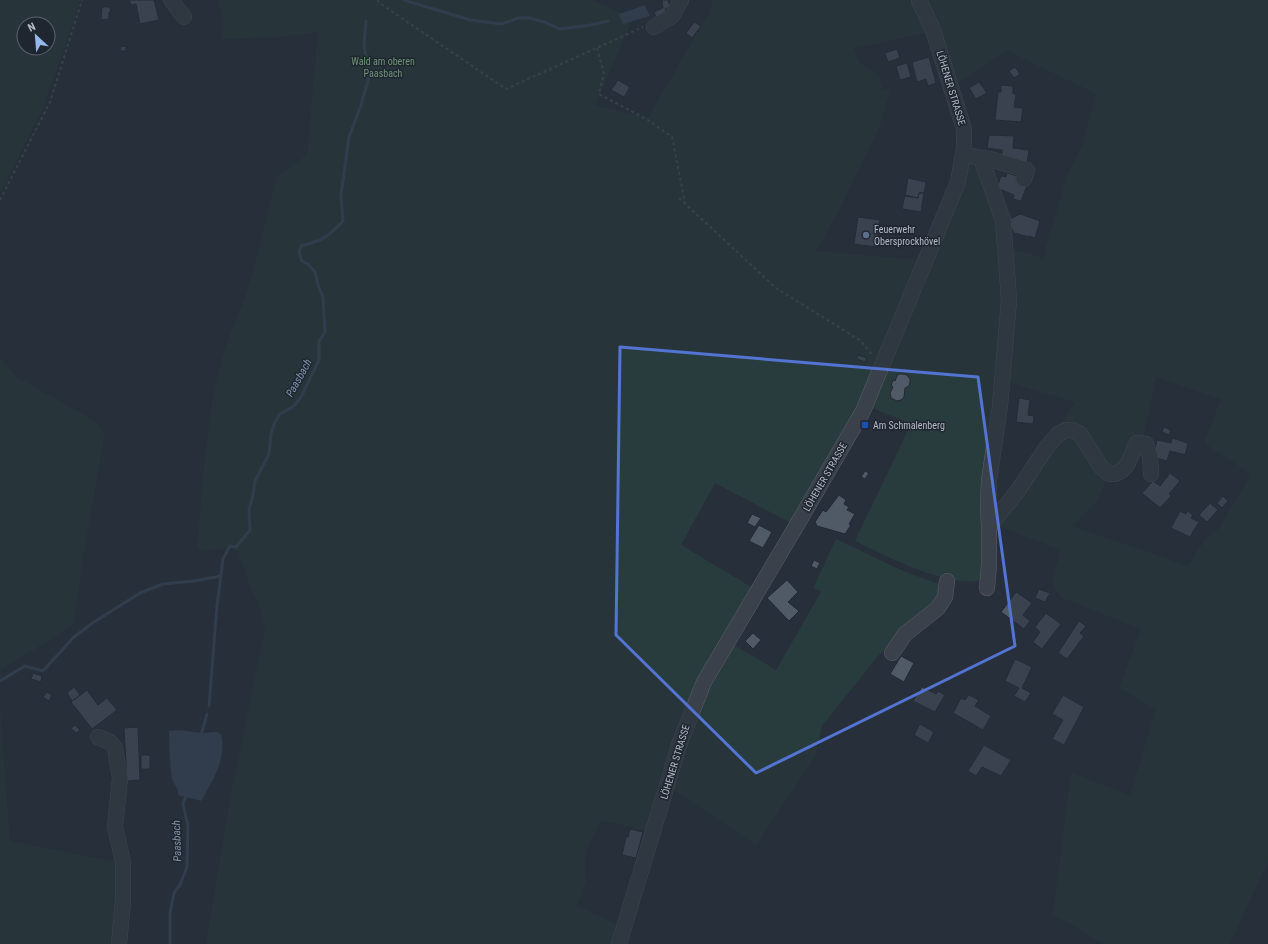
<svg xmlns="http://www.w3.org/2000/svg" width="1268" height="944" viewBox="0 0 1268 944" font-family="'Roboto Condensed',sans-serif">
  <style>
    .green { fill: #293c3d; fill-rule: evenodd }
    .water { fill: #3e4d62 }
    .lines { fill: none; stroke-linecap: round; stroke-linejoin: round }
    .stream { stroke: #3e4d62; stroke-width: 3 }
    .building { fill: #505a67; stroke: #212832 }
    .minor-casing { stroke: #585f69; stroke-width: 16 }
    .path { stroke: #48595b; stroke-width: 2; stroke-dasharray: 3 3; stroke-linecap: butt }
    .minor { stroke: #3a414b; stroke-width: 15 }
    .marked { fill: none; stroke: #5374d2; stroke-width: 3; stroke-linejoin: round }
    .service-dot { fill: #5c6f8a; stroke: #1f2630; stroke-width: 1.5 }
    .transit-dot { fill: #1a4fb4; stroke: #1f2630; stroke-width: 1.5 }
    .labels { text-anchor: middle; dominant-baseline: central; stroke-width: 3; stroke-linejoin: round; paint-order: stroke }
    .park-label { font-size: 10px; fill: #709578; stroke: #1f2630 }
    .street-label { font-size: 10px; fill: #b6bcc7; stroke: #1f2630 }
    .poi-label { font-size: 10px; fill: #b6bcc7; stroke: #1f2630; text-anchor: start }
    .water-label { font-size: 11px; font-style: italic; fill: #8193ab; stroke: #1f2630 }
  </style>
  <rect width="100%" height="100%" fill="#272f3b"/>
  <path class="green" d="M0 0H80L63 52 42 110 0 194ZM24 24H48V48H24Z
    M218 0H591L633 18 595 106 648 118 708 14 713 0H914L928 32 853 49 860 63 879 76 883 89H890L880 126 838 212 816 251 917 260 861 404 791 523 715 483 681 545 753 588 673 742 659 779 647 831 602 820 591 839 585 855 586 881 577 906 618 925 611 944H206L231 794 265 629 256 596 255 598C248 583 244 567 238 552L229 548 203 551 197 546C203 487 205 428 219 371 226 339 242 310 251 279 261 245 268 210 277 176L307 155 318 32 277 37 221 39 224 23Z
    M927 0H1268V861L1230 944H1104L1053 914 1071 773 1130 795 1156 709 1119 688 1141 629 1060 597 1052 581 1061 550 993 524 1005 510 1038 462 1060 435 1065 433 1071 432 1078 436 1105 477V483L1097 501 1072 526 1188 566 1206 538 1219 528 1251 474 1204 443 1221 399 1156 377 1144 435 1138 436C1131 451 1127 471 1109 471L1100 463 1083 434 1073 426 1057 431 1075 402 1008 382 1013 327 1011 249 1043 258 1067 175 1082 146 1096 94 1007 50 956 85C948 56 940 27 927 0Z
    M967 158 977 164 997 214 1004 304 993 401 985 579C954 591 885 556 855 541L911 424 870 407Z
    M0 358 18 378 88 417 102 428 104 438 82 563 74 623 50 640 1 669 0 708 10 841 120 863 115 944H0Z
    M836 539 903 571 939 584 943 587 942 597 878 656 822 726 815 757 756 845 672 789 686 743 708 684 731 643 776 670 821 592 813 588Z"/>
  <path class="water" d="M645 5 650 16 623 24 619 14Z
    M179 730 202 733 217 732 221 734C227 758 213 781 201 801L178 795C178 785 176 788 173 781 170 777 169 738 169 731Z"/>
  <g class="lines">
    <path class="stream" d="M404 0 470 20 502 24 518 18H529L545 22 559 29 591 25 608 21
      M0 681 25 666 43 671 74 637 94 622 140 593 163 584 194 581 221 576
      M209 706 217 606 223 559 230 546 236 547 250 530 249 510 253 495 255 481 269 454 271 434 274 424 280 414 294 406 301 397 319 360V341L325 332 323 297 318 285 315 272 308 264 302 261 299 252 301 246C323 240 327 238 343 221L341 195 349 137 360 108 369 77 364 44 366 21
      M201 735 207 714
      M170 944V913L174 893 180 885 187 867 188 826 183 804 187 793"/>
  </g>
  <path class="building" d="M129 0H154L159 20 140 24 136 4 131 5Z
    M662 0H668L670 7 665 9 666 15 657 19 654 12 663 8Z
    M102 7H110L111 12H109V19L101 20Z
    M694 22 701 26 692 38 686 33Z
    M126 46V51H121L120 47Z
    M897 49 900 58 888 62 885 53Z
    M929 57 936 83 928 86 926 79 917 82 912 62Z
    M907 63 911 77 900 80 896 66Z
    M1015 67 1020 74 1014 78 1009 71Z
    M618 80 630 87 624 97 611 90Z
    M979 82 987 93 976 99 969 88Z
    M1001 85 1013 86V94H1016L1014 107 1023 108 1021 122 995 120 998 92H1001Z
    M989 135 1014 136 1013 148 1029 150 1027 163 1002 161V150L987 148Z
    M1007 173 1017 176 1016 180 1028 183 1021 201 1013 199 1014 195 997 188 1001 176 1006 177Z
    M908 178 926 182 924 193H919L918 198 905 196Z
    M919 193H924L921 212 902 209 905 195 918 198Z
    M1020 214 1040 221 1035 238 1029 236V237L1014 233 1009 223 1010 219Z
    M858 217 880 220 876 247 854 244Z
    M858 355 867 358 865 362 857 359Z
    M899 374H903L907 375 910 379V382L909 386 905 388 904 397 901 400 897 401 891 398 890 393 893 387 891 386 893 380 895 381 897 376Z
    M1019 398 1030 400 1028 415 1034 416 1033 424 1016 422Z
    M1164 427 1171 430 1169 435 1162 432Z
    M1172 438 1188 443 1185 455 1170 451 1167 461 1153 457 1157 440 1171 443Z
    M865 471 869 473 865 479 861 477Z
    M1170 473 1180 481 1169 494 1171 496 1160 508 1142 493 1153 481 1160 486Z
    M839 495 846 500 844 504 849 507 847 510 855 514 849 524 851 525 845 534 817 526 815 522 823 510 826 512Z
    M1223 496 1228 501 1222 508 1217 503Z
    M1210 503 1218 510 1207 522 1199 515Z
    M1180 511 1186 514 1187 511 1193 515 1191 518 1199 522 1190 537 1171 528Z
    M752 514 761 518 755 527 747 523Z
    M759 525 772 532 763 548 749 541Z
    M814 560 820 563 817 569 811 566Z
    M787 580 798 592 788 602 799 611 789 621 767 598Z
    M1039 589 1050 593 1045 602 1035 598Z
    M1016 592 1032 603 1023 615 1030 621 1024 629 1001 612Z
    M1046 613 1061 624 1042 649 1033 642 1040 632 1035 627Z
    M1079 621 1086 626 1080 633 1084 636 1067 659 1058 653Z
    M753 633 761 640 753 649 745 641Z
    M901 656 914 663 904 682 890 674Z
    M1015 659 1032 667 1022 688 1031 693 1025 702 1014 696 1019 688 1005 681Z
    M33 673 42 676 41 682 31 679Z
    M74 687 80 695 72 701 67 693Z
    M922 687 936 694 938 691 945 695 935 712 913 701Z
    M87 690 98 705 107 698 117 710 92 729 71 702Z
    M47 692 52 695 49 701 43 697Z
    M969 695 979 700 975 706 991 716 983 730 953 713 961 698 965 700Z
    M1063 695 1084 707 1064 745 1052 739 1063 720 1052 714Z
    M920 724 934 732 928 743 914 735Z
    M75 725 80 730 76 733 71 728Z
    M138 727 140 780 127 781 124 728Z
    M984 745 1011 760 1001 776 982 767 976 776 968 771Z
    M141 755H150V769H141Z
    M630 829 643 832 636 858 622 855 626 837H628Z"/>
  <g class="lines">
    <defs>
      <path id="minor" d="M171 0 184 17
        M654 27 672 16 681 0
        M963 154 981 158 1003 220 1009 300 1000 406 989 480 988 507 989 527
        M981 158 990 159 1027 170 1024 179
        M987 588 989 565V527L1019 489 1046 448 1058 434 1066 430H1072L1080 434 1101 467 1109 474H1115L1121 471 1127 465 1137 443 1146 444 1150 456 1151 474
        M892 653 905 634 938 608 945 597 947 581
        M98 737 110 742 115 748 120 778 115 827 123 862V901L119 944
        M619 944 680 742 704 682 798 523 863 411 958 182 964 148V129L933 30 919 0"/>
    </defs>
    <use href="#minor" class="minor-casing"/>
    <path class="path" d="M378 0V2L506 89 643 27
      M597 48 604 74 599 94 648 120 672 137 685 203
      M679 198 776 288 861 341 873 356
      M0 200 50 102 82 0"/>
    <use href="#minor" class="minor"/>
  </g>
  <path d="M0 0H1268V944H0ZM620 347 978 377 1015 646 756 773 616 635Z" fill="#272f3b" fill-opacity=".55" fill-rule="evenodd"/>
  <path class="marked" d="M620 347 978 377 1015 646 756 773 616 635Z"/>
  <circle class="service-dot" cx="866" cy="235" r="4"/>
  <rect class="transit-dot" x="861" y="421" width="8" height="8" rx="2"/>
  <g class="labels">
    <g class="park-label">
      <text x="383" y="61">Wald am oberen<tspan x="383" dy="12">Paasbach</tspan></text>
    </g>
    <g class="street-label">
      <text transform="translate(951 88) rotate(73)">LÖHENER STRASSE</text>
      <text transform="translate(825 477) rotate(-60)">LÖHENER STRASSE</text>
      <text transform="translate(675 762) rotate(-73)">LÖHENER STRASSE</text>
    </g>
    <g class="poi-label">
      <text x="874" y="229">Feuerwehr<tspan x="874" dy="12">Obersprockhövel</tspan></text>
      <text x="873" y="425">Am Schmalenberg</text>
    </g>
    <g class="water-label">
      <text transform="translate(299 378) rotate(-61)">Paasbach</text>
      <text transform="translate(177 841) rotate(-92)">Paasbach</text>
    </g>
  </g>
  <g transform="translate(36 36) rotate(334)"><circle r="19" fill="#1f2630" stroke="#5b626c"/>
  <path d="M0-3L7 15L0 10L-7 15Z" fill="#95b7ec"/>
  <text y="-6" font-size="11" font-weight="bold" text-anchor="middle" fill="#b6bcc7">N</text>
  </g>
</svg>
